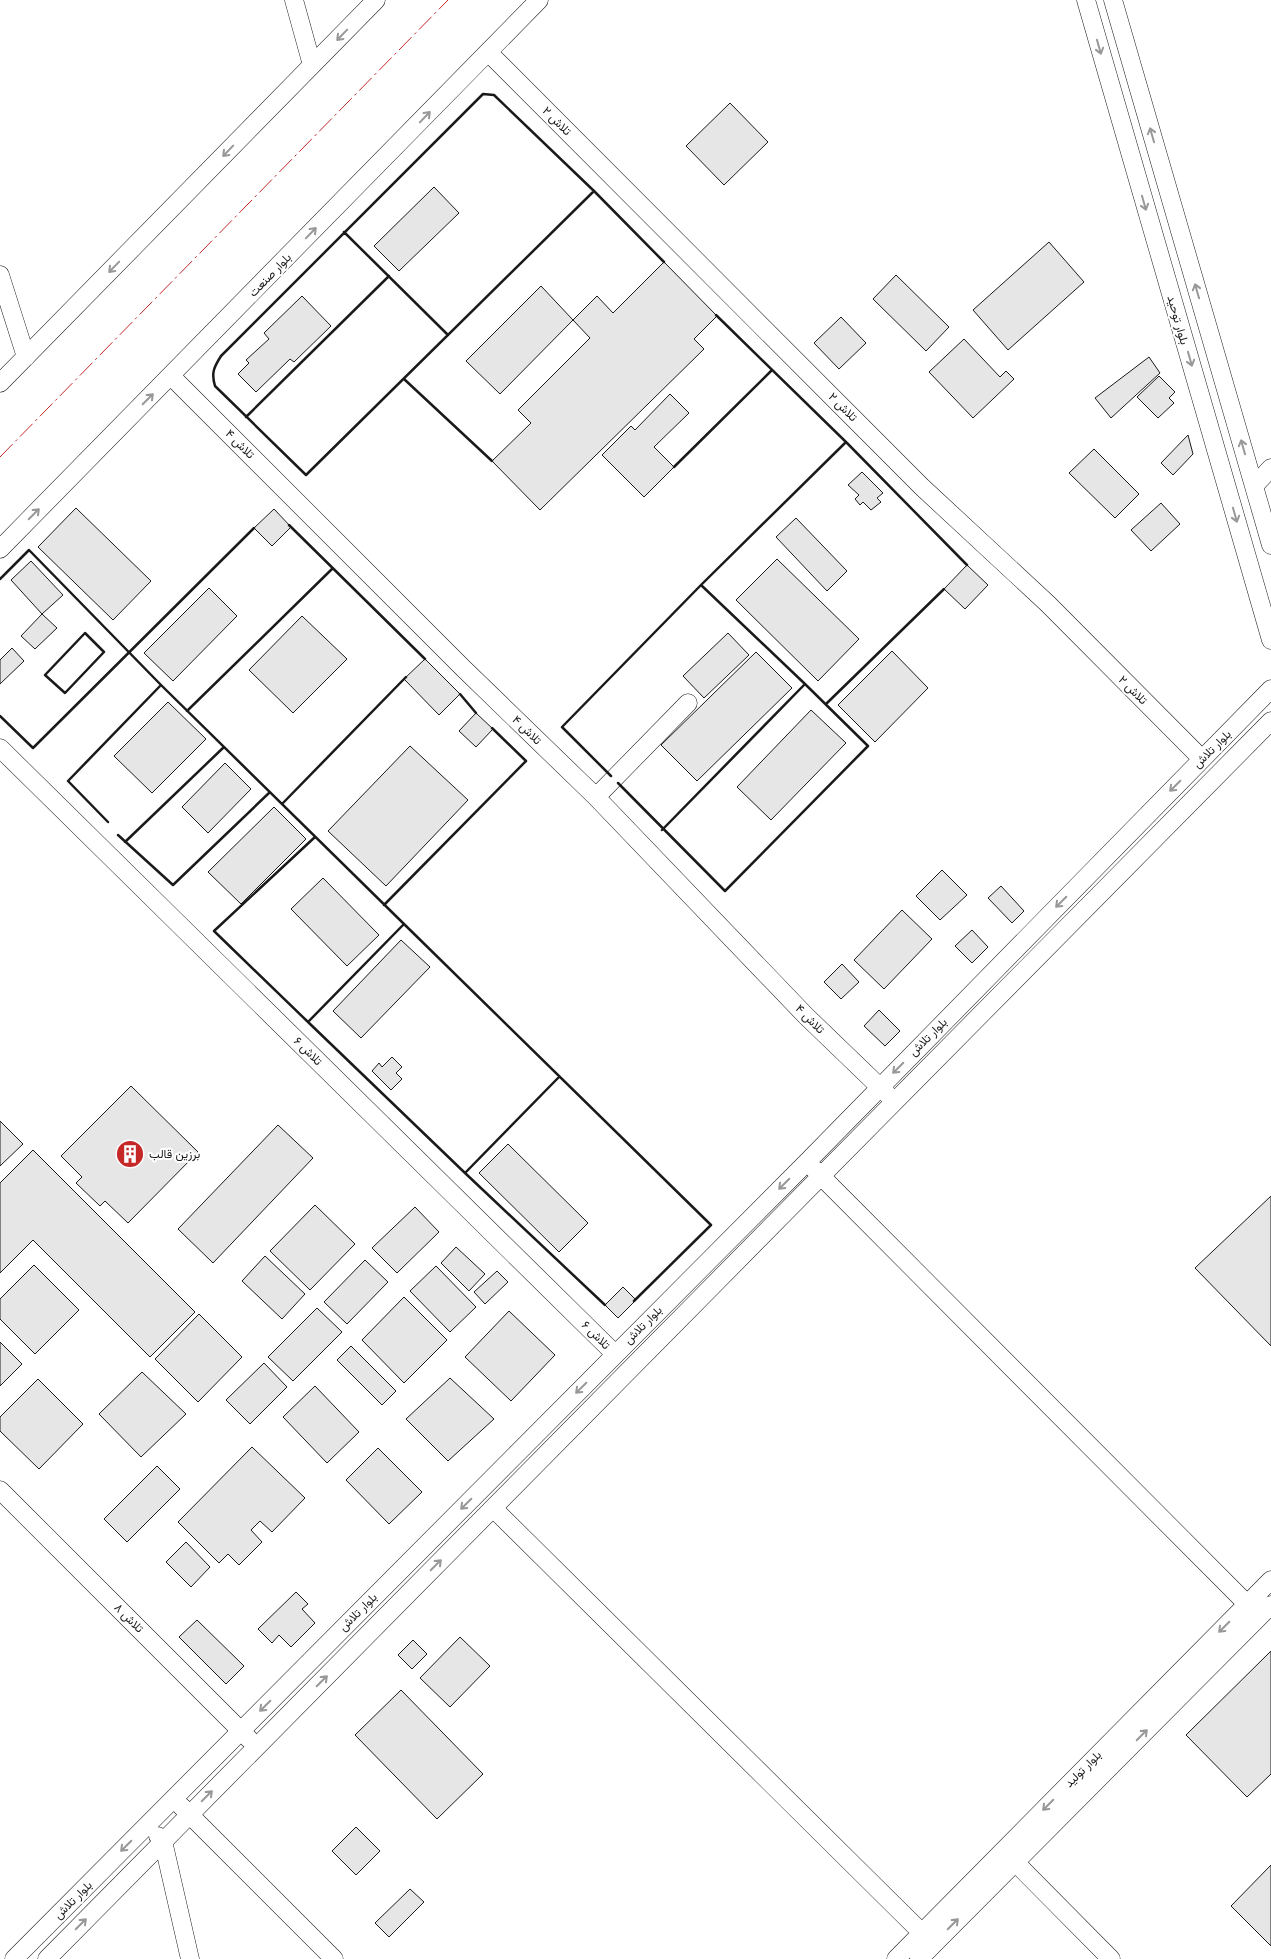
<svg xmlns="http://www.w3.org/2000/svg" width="1271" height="1959" viewBox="0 0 1271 1959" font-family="'Fira Sans',Vazirmatn,sans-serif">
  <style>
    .building { fill: #e6e6e6; stroke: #1a1a1a }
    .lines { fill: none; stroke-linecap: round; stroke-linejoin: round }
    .minor-casing { stroke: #1a1a1a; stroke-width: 19 }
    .minor { stroke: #fff; stroke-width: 18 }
    .wall { stroke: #1a1a1a; stroke-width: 2.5 }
    .power { stroke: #c62828; stroke-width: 1; stroke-dasharray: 18 4 2.5 4; stroke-linecap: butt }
    .oneway { stroke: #989898 }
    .labels { text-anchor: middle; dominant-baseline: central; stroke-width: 4; stroke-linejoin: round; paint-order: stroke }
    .street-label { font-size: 12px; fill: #1a1a1a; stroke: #fff }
    .poi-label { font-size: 12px; fill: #1a1a1a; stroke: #fff; text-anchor: start }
  </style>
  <rect width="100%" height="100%" fill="#fff"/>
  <path class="building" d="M730 103 768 142 724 185 686 146Z
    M434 187 459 213 399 271 374 246Z
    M1049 242 1084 282 1008 350 973 310Z
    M664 262 717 316 694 339 704 349 540 510 492 461 531 423 518 410 590 338 573 320 597 296 613 313Z
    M896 275 949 327 926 351 873 299Z
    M541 286 573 320 500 394 466 361Z
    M302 296 331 326 294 362 290 359 256 392 238 374 249 363 246 360 269 339 264 333Z
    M841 317 866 343 839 369 814 343Z
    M964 339 1000 377 1006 371 1014 379 973 418 929 372Z
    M1149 357 1160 373 1111 418 1095 398Z
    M1159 376 1175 392 1169 398 1174 403 1158 418 1137 397Z
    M670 394 689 413 654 447 674 467 644 497 602 455 631 426 635 430Z
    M1188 435 1193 454 1173 475 1161 463Z
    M1094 449 1139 494 1115 518 1069 473Z
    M862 472 883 493 877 498 881 502 871 510 863 502 860 505 855 499 859 495 848 485Z
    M1161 503 1180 524 1151 551 1131 530Z
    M76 508 151 581 113 620 38 547Z
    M274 509 291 527 272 546 254 528Z
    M796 518 847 571 827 591 776 537Z
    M777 559 859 639 818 681 736 600Z
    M31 561 63 595 42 614 11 580Z
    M967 565 988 585 965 609 944 589Z
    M209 588 237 616 173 681 144 653Z
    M42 614 57 628 35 649 21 636Z
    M302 616 347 659 293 713 249 670Z
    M728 633 749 655 704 698 683 676Z
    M12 648 24 661 0 684V660Z
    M892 651 928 688 875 742 838 705Z
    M756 652 792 688 697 781 661 745Z
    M425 659 460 694 439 715 404 679Z
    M168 702 206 739 152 793 114 756Z
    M811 710 846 743 771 820 737 787Z
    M476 713 493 729 476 747 459 731Z
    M410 746 468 800 386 886 328 831Z
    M225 763 251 789 208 833 182 807Z
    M274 807 306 839 241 904 208 872Z
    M942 870 967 895 940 920 916 896Z
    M323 878 379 935 347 966 291 909Z
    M1001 886 1024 911 1012 923 988 898Z
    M902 910 932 939 884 989 854 960Z
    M972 930 988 947 972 963 955 946Z
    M401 940 430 967 361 1038 333 1011Z
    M842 964 859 982 841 999 824 982Z
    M879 1010 900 1031 885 1046 864 1026Z
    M392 1057 402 1067 396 1073 402 1079 391 1090 372 1071 379 1063 382 1067Z
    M131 1086 198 1152 128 1223 105 1201 100 1206 76 1183 82 1177 61 1156Z
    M0 1121 23 1144 0 1166Z
    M278 1125 313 1158 213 1263 178 1229Z
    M508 1144 588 1223 559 1252 479 1173Z
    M33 1150 195 1312 150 1357 33 1240 0 1273V1183Z
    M1271 1196V1346L1195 1268Z
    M315 1205 355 1244 310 1290 270 1251Z
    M415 1207 439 1232 397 1273 372 1248Z
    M456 1247 485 1274 469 1291 441 1263Z
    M265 1256 305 1294 282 1319 242 1281Z
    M365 1260 388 1282 347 1324 324 1302Z
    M34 1265 79 1310 35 1354 0 1319V1299Z
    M436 1266 476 1307 450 1332 410 1291Z
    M497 1271 508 1282 485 1304 474 1292Z
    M623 1287 636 1300 618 1318 605 1305Z
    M404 1297 447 1340 404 1383 362 1340Z
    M317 1308 342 1332 293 1381 268 1357Z
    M509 1311 555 1355 511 1401 465 1357Z
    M199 1314 242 1357 198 1402 155 1359Z
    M0 1342 22 1364 0 1386Z
    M351 1346 396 1391 382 1405 337 1360Z
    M264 1363 287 1387 250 1424 226 1400Z
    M142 1372 186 1414 141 1457 99 1414Z
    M450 1378 494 1419 448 1461 406 1419Z
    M38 1379 83 1424 39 1469 0 1431V1417Z
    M315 1386 359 1432 327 1463 283 1417Z
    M252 1447 305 1498 272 1532 260 1521 251 1530 262 1542 239 1565 228 1554 219 1563 178 1522Z
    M378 1448 422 1492 389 1524 346 1480Z
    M157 1466 180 1489 127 1542 104 1519Z
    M186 1542 210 1567 191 1587 166 1562Z
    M296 1592 308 1604 302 1609 315 1623 291 1647 279 1635 272 1643 258 1629Z
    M197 1620 244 1666 226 1684 179 1637Z
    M460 1637 490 1666 450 1707 420 1678Z
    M413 1640 427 1654 412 1669 398 1655Z
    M1271 1651V1774L1247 1797 1186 1735Z
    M401 1690 483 1774 437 1819 355 1735Z
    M356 1827 380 1851 356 1875 332 1851Z
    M1271 1865V1946L1231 1906Z
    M410 1889 424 1902 389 1937 375 1923Z"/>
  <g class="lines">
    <defs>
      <path id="minor" d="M294 0 312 65
        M1086 0 1271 640
        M1113 0 1271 545
        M488 52 922 487 1048 604 1202 759
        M0 275 26 357
        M171 376 464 669 596 797 806 1016 887 1094
        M0 383 376 0
        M1254 486 1271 468
        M0 549 539 0
        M0 748 615 1354
        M596 797 688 703
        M814 1169 1247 1604
        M0 1490 249 1739
        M493 1508 922 1933
        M181 1806 334 1959
        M158 1836 163 1841 190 1959
        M1007 1854 1111 1959
        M14 1959 807 1162 1271 689
        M47 1959 1271 721
        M896 1959 1271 1580
        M919 1959 1271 1605"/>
    </defs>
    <use href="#minor" class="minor-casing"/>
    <use href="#minor" class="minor"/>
    <path class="wall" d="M594 191 494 95 483 94 221 356C214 367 211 373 215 386L306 475 594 191 664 262
      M344 232 448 335
      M716 315 846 442 967 565
      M404 379 492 461
      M246 417 389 276
      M674 467 771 371
      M289 525 425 659
      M0 579 29 550 161 685 404 924
      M701 585 805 684
      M85 633 104 652 65 693 45 675Z
      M460 694 476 713
      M826 704 944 589
      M187 711 333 568
      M0 716 33 748 254 528
      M611 776 562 727 701 585 846 442
      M618 783 725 891 868 746 805 684 662 830
      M282 804 406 677
      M108 822 68 781 161 685
      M118 835 173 885 270 792
      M125 842 224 747
      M384 905 526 761 492 728
      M308 1022 214 931 315 837
      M558 1078 465 1173 308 1022 404 924 711 1225 634 1301
      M465 1173 605 1305"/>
    <path class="power" d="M0 457 448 0"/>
  </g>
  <defs><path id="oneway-shaft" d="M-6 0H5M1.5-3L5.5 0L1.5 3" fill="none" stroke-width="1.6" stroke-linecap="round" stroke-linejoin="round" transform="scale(1.25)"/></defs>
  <g class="oneway">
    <use href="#oneway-shaft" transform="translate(342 35) rotate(134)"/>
    <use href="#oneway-shaft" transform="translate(1099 47) rotate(74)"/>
    <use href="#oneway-shaft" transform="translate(425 117) rotate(-46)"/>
    <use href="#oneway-shaft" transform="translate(1152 135) rotate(-106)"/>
    <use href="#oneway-shaft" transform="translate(228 151) rotate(134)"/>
    <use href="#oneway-shaft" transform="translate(1144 203) rotate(74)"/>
    <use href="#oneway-shaft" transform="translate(311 233) rotate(-46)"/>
    <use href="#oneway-shaft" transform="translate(114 267) rotate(134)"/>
    <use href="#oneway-shaft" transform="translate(1197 291) rotate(-106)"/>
    <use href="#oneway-shaft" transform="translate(1190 359) rotate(74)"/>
    <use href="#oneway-shaft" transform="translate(148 399) rotate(-45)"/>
    <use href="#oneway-shaft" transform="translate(1243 447) rotate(-106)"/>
    <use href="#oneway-shaft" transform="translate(34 514) rotate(-45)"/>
    <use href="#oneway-shaft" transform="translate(1235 515) rotate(74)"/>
    <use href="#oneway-shaft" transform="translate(1175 786) rotate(135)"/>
    <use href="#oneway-shaft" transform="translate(1061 902) rotate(135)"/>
    <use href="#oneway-shaft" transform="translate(898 1068) rotate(135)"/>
    <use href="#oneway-shaft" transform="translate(784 1184) rotate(135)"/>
    <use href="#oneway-shaft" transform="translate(581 1388) rotate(135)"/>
    <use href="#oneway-shaft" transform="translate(466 1504) rotate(135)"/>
    <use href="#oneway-shaft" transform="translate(436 1565) rotate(-45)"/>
    <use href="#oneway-shaft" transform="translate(1224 1627) rotate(135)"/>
    <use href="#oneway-shaft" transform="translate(322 1681) rotate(-45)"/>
    <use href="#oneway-shaft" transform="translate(265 1706) rotate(135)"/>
    <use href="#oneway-shaft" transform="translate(1142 1735) rotate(-45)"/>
    <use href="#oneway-shaft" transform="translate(207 1796) rotate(-45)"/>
    <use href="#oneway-shaft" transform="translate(1048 1805) rotate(135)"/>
    <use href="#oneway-shaft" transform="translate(126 1846) rotate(135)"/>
    <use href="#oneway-shaft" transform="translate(81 1924) rotate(-45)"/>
    <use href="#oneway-shaft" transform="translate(953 1924) rotate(-45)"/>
  </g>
  <defs>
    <symbol id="building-disc" viewBox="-11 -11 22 22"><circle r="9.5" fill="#c62828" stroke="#fff"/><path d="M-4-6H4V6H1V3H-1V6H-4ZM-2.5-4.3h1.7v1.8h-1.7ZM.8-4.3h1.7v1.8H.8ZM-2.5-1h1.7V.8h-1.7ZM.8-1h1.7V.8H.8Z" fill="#fff"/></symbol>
  </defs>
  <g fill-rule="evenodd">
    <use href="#building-disc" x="114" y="1138" width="32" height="32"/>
  </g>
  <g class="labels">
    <g class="street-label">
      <text transform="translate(557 121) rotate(45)">تلاش ۲</text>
      <text transform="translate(270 275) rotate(-46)">بلوار صنعت</text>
      <text transform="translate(1178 320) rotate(74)">بلوار توحید</text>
      <text transform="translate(843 407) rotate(45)">تلاش ۲</text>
      <text transform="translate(240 444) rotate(45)">تلاش ۴</text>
      <text transform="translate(1133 690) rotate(45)">تلاش ۲</text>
      <text transform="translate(527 730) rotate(44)">تلاش ۴</text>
      <text transform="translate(1212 749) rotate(-45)">بلوار تلاش</text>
      <text transform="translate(810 1019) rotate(45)">تلاش ۴</text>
      <text transform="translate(928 1037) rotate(-45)">بلوار تلاش</text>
      <text transform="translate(308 1051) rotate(45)">تلاش ۶</text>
      <text transform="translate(643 1325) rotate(-45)">بلوار تلاش</text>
      <text transform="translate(596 1335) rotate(45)">تلاش ۶</text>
      <text transform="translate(358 1612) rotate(-45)">بلوار تلاش</text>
      <text transform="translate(129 1618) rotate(45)">تلاش ۸</text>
      <text transform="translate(1083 1769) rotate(-45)">بلوار تولید</text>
      <text transform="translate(73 1900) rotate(-45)">بلوار تلاش</text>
    </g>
    <g class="poi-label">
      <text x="149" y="1154">برزین قالب</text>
    </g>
  </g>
</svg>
